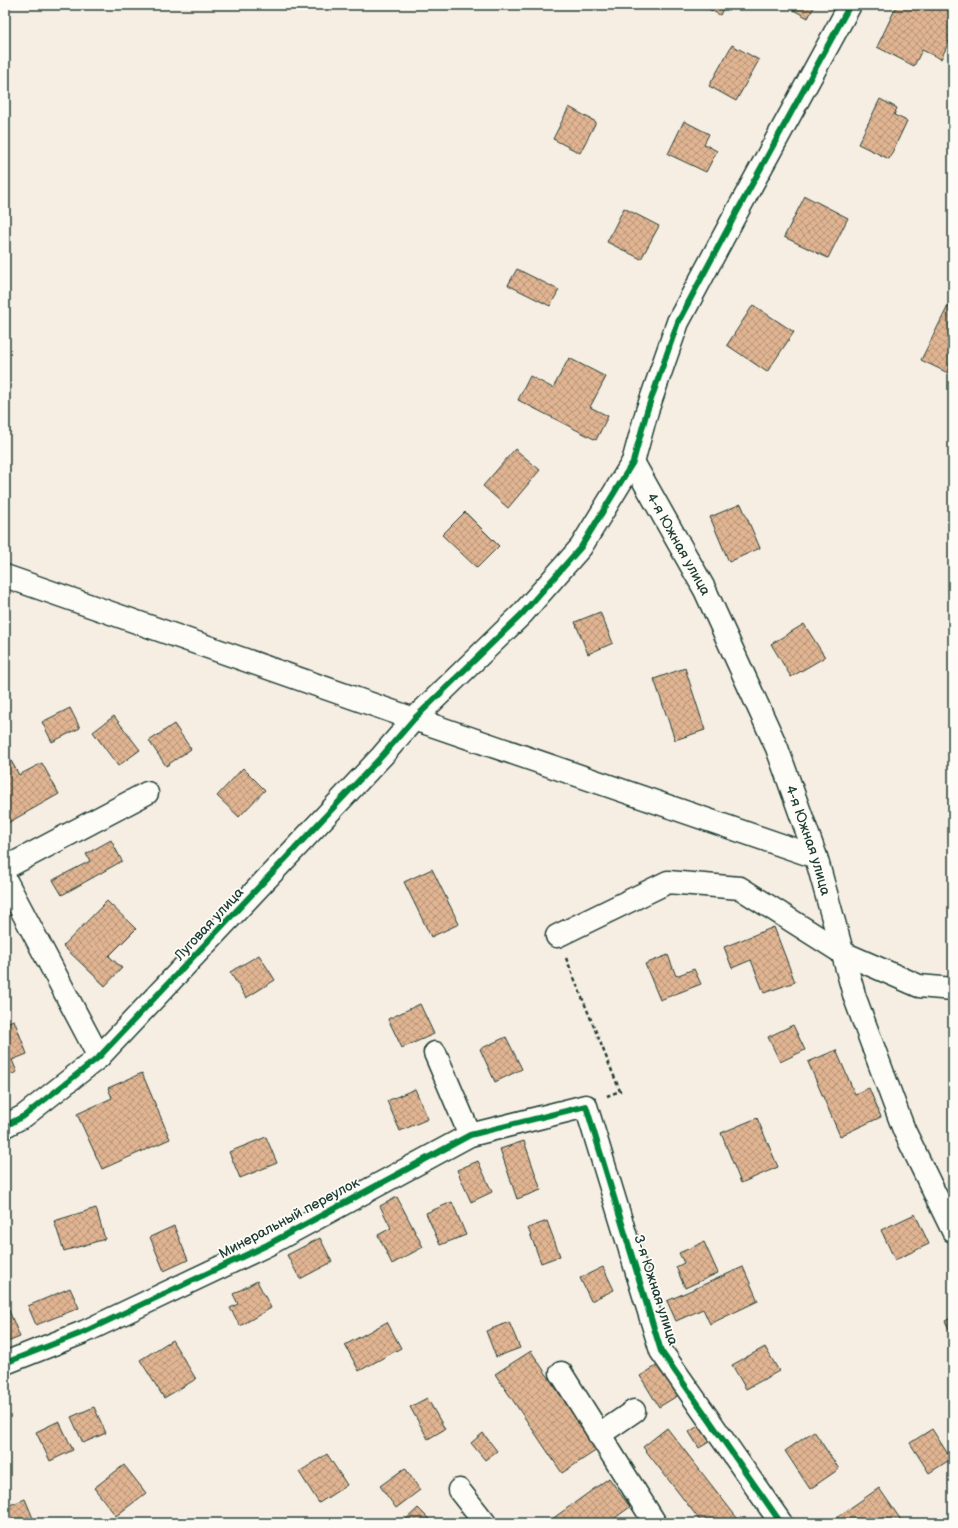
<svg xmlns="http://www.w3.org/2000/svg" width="958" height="1528" viewBox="0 0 958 1528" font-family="'Balsamiq Sans',sans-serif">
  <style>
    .building { fill: url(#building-cross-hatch); stroke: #1f3d34 }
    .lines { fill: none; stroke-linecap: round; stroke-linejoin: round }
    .minor-casing { stroke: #1f3d34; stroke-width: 25 }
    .path { stroke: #1f3d34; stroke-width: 2.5; stroke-dasharray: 4 3; stroke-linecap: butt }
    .minor { stroke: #fdfcf7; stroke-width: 22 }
    .cycleway-casing { stroke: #fdfcf7; stroke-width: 8 }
    .cycleway { stroke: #00873e; stroke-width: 6 }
    .labels { text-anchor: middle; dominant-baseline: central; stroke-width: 3.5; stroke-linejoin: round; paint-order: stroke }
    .street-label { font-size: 14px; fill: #1f3d34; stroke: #fdfcf7 }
  </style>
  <defs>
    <pattern id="building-cross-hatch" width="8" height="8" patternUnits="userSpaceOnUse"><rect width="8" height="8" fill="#e1b592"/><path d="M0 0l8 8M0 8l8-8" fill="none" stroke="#b69478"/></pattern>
  </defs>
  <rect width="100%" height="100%" fill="#f7eee3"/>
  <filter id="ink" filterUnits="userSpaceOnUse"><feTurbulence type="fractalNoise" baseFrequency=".025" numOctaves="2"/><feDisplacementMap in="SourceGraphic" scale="8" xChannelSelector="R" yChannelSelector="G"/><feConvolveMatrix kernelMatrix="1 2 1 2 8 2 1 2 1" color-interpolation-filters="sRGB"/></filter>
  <g filter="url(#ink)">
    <path class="building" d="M701 5H725L720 15Z
      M784 5H815L808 18Z
      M897 5H949L953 7V33L941 59 922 50 914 66 877 47Z
      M732 45 759 60 736 101 709 86Z
      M880 99 897 108 894 115 907 121 889 159 858 144Z
      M569 107 596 122 580 153 553 139Z
      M684 121 709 134 704 144 717 151 706 172 668 154Z
      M805 196 848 218 828 258 784 237Z
      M624 208 659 226 641 259 607 242Z
      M517 269 559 290 550 306 508 285Z
      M753 305 794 332 767 372 727 345Z
      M948 306 953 308V366L951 365 948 373 921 360Z
      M569 358 606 377 590 407 608 416 596 440 518 400 530 376 553 388Z
      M515 449 540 470 508 508 483 486Z
      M741 504 760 548 729 562 710 517Z
      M465 512 499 546 477 568 442 535Z
      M600 612 613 643 588 654 575 622Z
      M804 624 825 657 791 677 771 644Z
      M685 668 705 730 675 740 654 679Z
      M70 708 80 728 52 742 42 722Z
      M114 716 140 750 118 766 93 732Z
      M174 724 191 749 166 766 149 741Z
      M5 750 19 775 42 763 59 794 6 824Z
      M243 768 265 790 239 817 217 796Z
      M111 840 122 861 62 895 53 880 90 861 86 854Z
      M432 869 459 924 431 937 404 882Z
      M107 901 136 929 109 956 122 968 105 986 63 946Z
      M774 927 795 982 764 993 751 960 732 968 724 947Z
      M259 955 275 980 246 998 230 972Z
      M668 955 676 976 694 969 701 984 660 1000 645 964Z
      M420 1004 434 1034 402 1048 388 1019Z
      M14 1020 27 1054 12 1060 17 1072 5 1077V1023Z
      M793 1025 805 1050 780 1062 768 1037Z
      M506 1037 522 1069 495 1082 480 1049Z
      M836 1050 855 1094 869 1088 881 1117 840 1136 808 1062Z
      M142 1073 170 1139 102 1169 77 1114 112 1098 108 1088Z
      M415 1089 428 1119 400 1131 387 1101Z
      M757 1118 778 1167 741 1183 721 1133Z
      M266 1137 277 1163 240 1178 229 1152Z
      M524 1141 541 1190 517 1199 500 1149Z
      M478 1161 492 1192 471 1202 457 1170Z
      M397 1197 423 1247 392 1264 378 1235 391 1228 380 1206Z
      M452 1202 466 1235 440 1245 426 1213Z
      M96 1208 105 1239 64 1251 54 1221Z
      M915 1214 929 1244 895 1260 881 1230Z
      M547 1221 560 1256 541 1263 528 1228Z
      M174 1226 188 1260 164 1271 150 1237Z
      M320 1238 332 1262 300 1279 287 1255Z
      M704 1242 718 1273 685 1288 676 1267 684 1263 679 1253Z
      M603 1267 614 1290 591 1301 580 1278Z
      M743 1267 758 1301 710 1324 703 1309 676 1321 667 1301Z
      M257 1281 271 1308 240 1326 230 1308 238 1304 233 1294Z
      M70 1288 79 1308 36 1325 28 1306Z
      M5 1301 20 1337 5 1343Z
      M953 1317V1337L945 1321Z
      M387 1322 401 1348 359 1371 345 1345Z
      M509 1322 520 1348 496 1357 486 1331Z
      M172 1340 196 1379 164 1398 140 1360Z
      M765 1347 779 1371 746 1389 732 1365Z
      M531 1351 597 1450 562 1473 495 1374Z
      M663 1362 682 1393 659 1407 640 1376Z
      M427 1398 445 1429 428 1439 410 1407Z
      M94 1407 106 1433 83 1443 71 1417Z
      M59 1421 73 1450 50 1461 36 1432Z
      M706 1421 716 1438 699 1448 689 1432Z
      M667 1428 741 1523H702L643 1447Z
      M932 1429 951 1459 929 1473 910 1443Z
      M814 1431 839 1469 810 1489 785 1451Z
      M483 1433 497 1451 485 1460 471 1443Z
      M327 1454 347 1485 319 1503 299 1472Z
      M124 1465 146 1493 116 1516 94 1488Z
      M405 1468 420 1490 396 1508 380 1486Z
      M609 1478 630 1507 608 1523H549L548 1522Z
      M879 1488 901 1520 897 1523H835L833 1520Z
      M25 1499 35 1523H5V1507Z
      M418 1508 433 1523H402Z"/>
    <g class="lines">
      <defs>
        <g id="minor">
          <path id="s1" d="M633 462 705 590 777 748 816 857 855 998 904 1130 953 1231"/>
          <path d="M5 576 414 719 816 857"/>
          <path d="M5 868 147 793"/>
          <path d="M5 879 99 1057"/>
          <path d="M557 936 668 882 740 888 841 952 919 986 953 989"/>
          <path d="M435 1053 470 1135"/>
          <path d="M5 1126 24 1116 99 1057 382 756 414 719 522 614 581 547 633 462 647 411 678 322 733 219 850 5"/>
          <path d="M5 1363 84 1332 267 1245 470 1135 586 1106 661 1351 781 1523"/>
          <path d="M561 1373 655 1523"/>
          <path d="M599 1435 634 1411"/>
          <path d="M459 1490 485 1523"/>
        </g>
      </defs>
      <use href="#minor" class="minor-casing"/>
      <path class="path" d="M566 958 620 1091 607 1096"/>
      <use href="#minor" class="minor"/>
      <defs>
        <path id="cycleway" d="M5 1126 24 1116 99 1057 382 756 414 719 522 614 581 547 633 462 647 411 678 322 733 219 850 5
          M5 1363 84 1332 267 1245 470 1135 586 1106 661 1351 781 1523"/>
      </defs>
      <use href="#cycleway" class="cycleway-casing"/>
      <use href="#cycleway" class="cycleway"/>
    </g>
  </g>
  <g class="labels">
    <g class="street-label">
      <text stroke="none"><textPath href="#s1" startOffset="94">4-я Южная улица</textPath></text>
      <text stroke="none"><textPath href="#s1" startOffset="418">4-я Южная улица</textPath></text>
      <text transform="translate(209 924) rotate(-47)">Луговая улица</text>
      <text transform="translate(289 1218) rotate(-28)">Минеральный переулок</text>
      <text transform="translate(656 1290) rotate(72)">3-я Южная улица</text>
    </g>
  </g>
  <rect width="958" height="1528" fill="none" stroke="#fdfcf7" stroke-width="20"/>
  <rect x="10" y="10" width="938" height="1508" fill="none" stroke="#1f3d34" stroke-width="1.5" filter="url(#ink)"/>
</svg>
